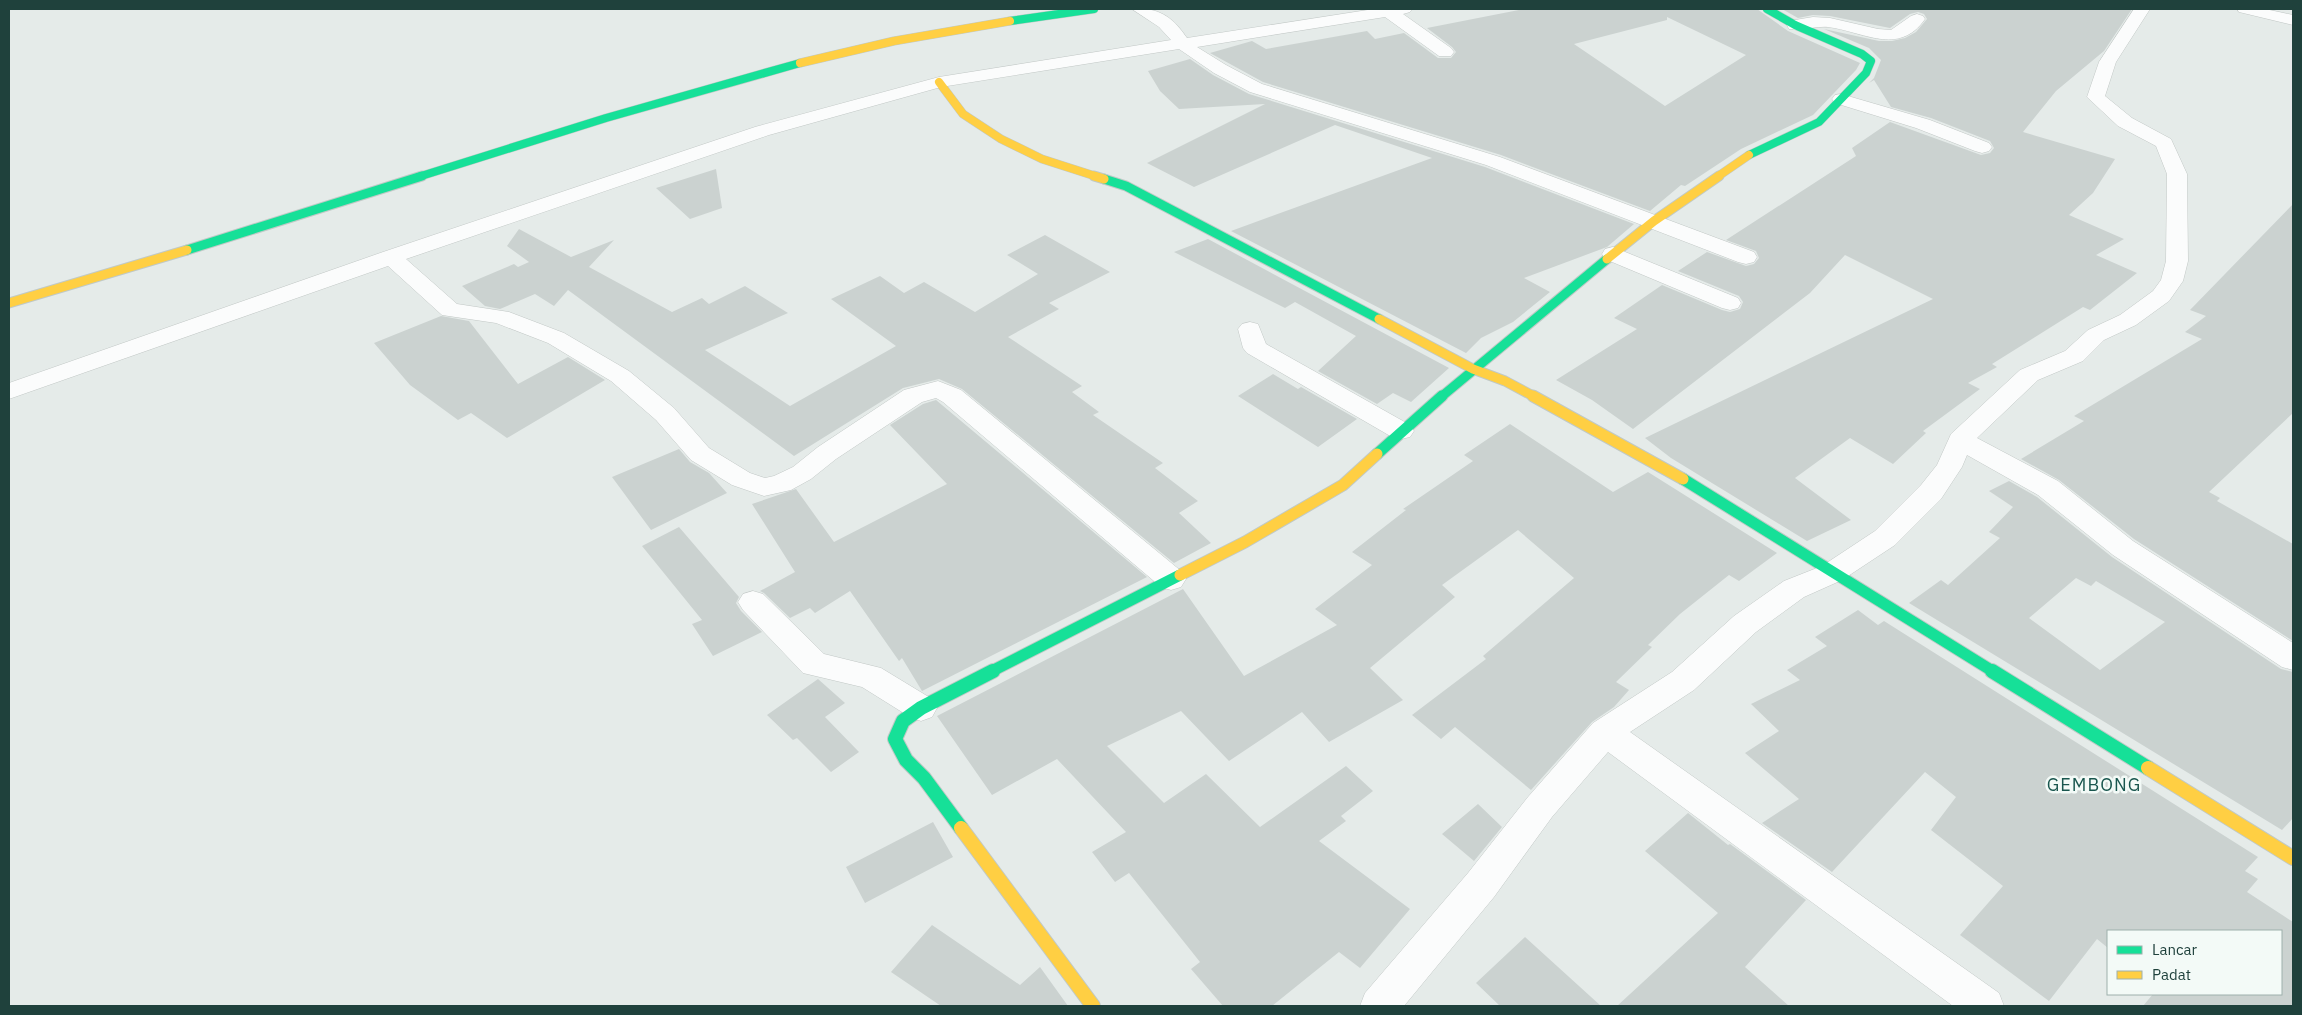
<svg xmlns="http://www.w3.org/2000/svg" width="2302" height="1015" viewBox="0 0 2302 1015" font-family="'IBM Plex Sans',sans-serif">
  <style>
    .building { fill: #cbd2d0; fill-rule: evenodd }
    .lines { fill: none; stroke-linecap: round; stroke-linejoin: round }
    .street-casing { stroke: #c2c8c6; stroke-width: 1 }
    .fast-far3-casing { stroke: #c0c9c6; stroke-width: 9 }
    .fast-far2-casing { stroke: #c0c9c6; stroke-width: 11 }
    .fast-far1-casing { stroke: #c0c9c6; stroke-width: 13 }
    .fast-casing { stroke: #c0c9c6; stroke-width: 16 }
    .slow-far3-casing { stroke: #c0c9c6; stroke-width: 9 }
    .slow-far2-casing { stroke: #c0c9c6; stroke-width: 11 }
    .slow-far1-casing { stroke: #c0c9c6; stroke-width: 13 }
    .slow-casing { stroke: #c0c9c6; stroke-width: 16 }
    .street { fill: #fbfcfc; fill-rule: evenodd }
    .fast-far3 { stroke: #16e098; stroke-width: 8 }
    .fast-far2 { stroke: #16e098; stroke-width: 9 }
    .fast-far1 { stroke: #16e098; stroke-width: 11 }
    .fast { stroke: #16e098; stroke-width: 14 }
    .slow-far3 { stroke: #ffcf43; stroke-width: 8 }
    .slow-far2 { stroke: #ffcf43; stroke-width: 9 }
    .slow-far1 { stroke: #ffcf43; stroke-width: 11 }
    .slow { stroke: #ffcf43; stroke-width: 14 }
    .labels { text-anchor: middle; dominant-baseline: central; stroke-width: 5; stroke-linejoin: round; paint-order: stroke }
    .near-quarter-label { font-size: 18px; letter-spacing: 1px; fill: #19564e; stroke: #f3faf7 }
  </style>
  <rect width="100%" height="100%" fill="#e5ebe9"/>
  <path class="building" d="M1524 9H1757L1788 31 1860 63 1856 70 1813 115 1741 149 1685 186 1681 185 1650 211 1501 155 1263 82 1210 53 1252 41 1266 49 1367 31 1375 39 1404 33 1438 58H1451L1456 52 1452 47 1427 28ZM1667 17 1746 55 1665 106 1574 44 1667 20Z
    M1782 9H2132L2104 51 2056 91 2023 132 2115 159 2093 193 2069 215 2124 239 2096 255 2137 273 2090 310 2083 307 1992 364 1997 367 1968 383 1980 389 1923 431 1926 433 1893 464 1850 438 1795 478 1851 520 1807 541 1671 458 1645 438 1933 299 1845 255 1810 293 1633 429 1592 400 1556 380 1637 329 1614 318 1662 285 1722 310 1730 312 1740 309 1743 302 1739 296 1678 271 1707 252 1746 266 1754 264 1759 258 1756 251 1726 240 1856 156 1852 148 1890 122 1981 155 1990 153 1994 148 1990 141 1931 118 1891 107 1874 80 1869 83 1874 78 1881 60 1869 48 1824 29 1879 41H1892L1905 38 1916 32 1927 19 1924 14 1918 12 1910 14 1890 28 1830 16 1813 15 1798 18Z
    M1190 59 1213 75 1249 94 1485 167 1634 224 1607 247 1524 278 1550 292 1513 322 1481 338 1466 353 1231 231 1432 158 1335 125 1194 187 1147 163 1265 104 1179 109 1160 91 1148 71Z
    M716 169 722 208 690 219 656 188Z
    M2293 204V413L2209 492 2220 498 2217 501 2293 544V641L2134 539 2059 480 2021 459 2084 421 2074 416 2202 339 2185 332 2206 316 2190 310Z
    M519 229 571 257 614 240 589 267 672 312 702 298 709 304 745 286 788 313 705 350 790 406 896 346 831 299 880 276 904 293 924 282 975 312 1038 274 1007 255 1045 235 1110 272 1049 303 1059 309 1008 337 1082 386 1072 392 1099 412 1093 415 1163 463 1155 468 1198 501 1179 513 1211 543 1174 563 962 389 939 379 903 388 794 456 568 290 554 306 535 294 500 309 485 306 462 286 514 264 518 267 529 262 507 246Z
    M1208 239 1449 368 1411 402 1393 393 1377 404 1318 371 1356 336 1295 302 1285 308 1174 252Z
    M441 316 469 321 518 384 568 357 605 380 507 438 471 413 458 420 410 385 374 343Z
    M1273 374 1298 389 1301 387 1357 419 1318 447 1238 396Z
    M936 400 1147 577 922 691 902 658 899 661 850 591 815 613 810 608 790 618 764 593 760 591 795 572 752 504 796 489 834 542 947 484 890 425 923 404Z
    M1510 424 1613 492 1648 472 1777 553 1739 581 1729 575 1680 614 1648 645 1652 647 1616 682 1629 690 1614 707 1592 722 1531 790 1455 727 1441 739 1412 715 1486 659 1483 656 1574 578 1518 530 1442 585 1455 597 1370 668 1403 700 1329 742 1302 712 1229 761 1181 711 1107 746 1164 803 1206 774 1260 827 1346 766 1373 791 1341 816 1346 821 1319 841 1410 909 1360 968 1339 952 1272 1006H1223L1191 969 1200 962 1129 873 1115 882 1092 852 1126 832 1057 759 992 795 937 716 1183 589 1244 676 1337 625 1315 609 1372 565 1352 552 1406 510 1403 509 1473 461 1464 455Z
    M679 449 690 462 709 473 727 493 651 530 612 477Z
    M2009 481 2037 497 2112 557 2281 669 2293 672V818L2282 830 1909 603 1941 580 1948 585 2000 538 1989 532 2013 507 1989 491ZM2076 578 2091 586 2096 581 2165 622 2100 670 2029 618Z
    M679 527 739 597 736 603 741 611 762 632 713 656 692 624 702 620 642 546Z
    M1858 610 1878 625 1884 621 2258 857 2245 871 2258 879 2247 892 2293 922V1006H2143L2153 994H2281V931H2108V948L2097 939 2049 1001 1960 935 2003 886 1931 830 1956 797 1925 772 1832 872 1762 823 1799 799 1745 753 1779 731 1751 704 1800 680 1787 670 1827 646 1815 637Z
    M818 679 845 703 825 717 859 752 831 772 797 738 793 740 767 715Z
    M1478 804 1502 827 1474 861 1442 834Z
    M1688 813 1728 845 1730 844 1806 900 1745 967 1789 1006H1617L1718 913 1645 851Z
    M933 822 953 857 865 903 846 867Z
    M932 925 1020 985 1040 967 1068 1006H941L891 972Z
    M1525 937 1601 1006H1500L1476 983Z"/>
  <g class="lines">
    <defs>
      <path id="street" d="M1132 9C1158 7 1172 16 1187 38L1374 9H1412L1410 12 1403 14 1451 48 1454 52 1451 56H1439L1385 17 1197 47 1226 65 1262 84 1500 157 1754 252 1757 257 1754 262 1746 264 1738 262 1486 165 1250 92 1214 73 1179 49 941 87 769 135 406 259 457 304 509 312 564 333 629 371 674 408 709 448 750 473 765 478 774 476 793 467 818 447 904 390 938 381 961 390 1181 571 1186 579 1181 587 1171 590 1161 587 943 402 936 398 922 402 836 459 811 479 791 490 764 496 732 485 691 460 656 420 611 381 548 343 496 323 442 315 388 266 9 399V383L383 252 755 127 939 77 1171 40 1159 27Z
        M2134 9H2150L2116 62 2105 96 2132 118 2171 139 2187 174 2188 261 2183 281 2169 301 2136 325 2104 340 2083 361 2038 380 1977 438 2058 481 2133 541 2293 643V670L2282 667 2113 555 2038 495 1967 455 1962 467 1941 499 1895 545 1842 580 1804 597 1756 632 1694 690 1630 732 1999 993 2004 1006H1953L1608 752 1552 817 1494 897 1404 1006H1360L1365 993 1468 873 1528 797 1593 723 1672 672 1734 616 1784 581 1822 566 1875 531 1921 485 1937 465 1951 434 2020 370 2065 351 2088 330 2120 315 2153 291 2161 280 2166 261 2167 174 2156 146 2118 126 2087 97 2099 62Z
        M2237 9H2265L2293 15V25L2239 12Z
        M1917 14 1923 16 1925 19C1899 57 1862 31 1828 27 1815 26 1801 31 1789 29L1787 25 1789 21 1813 17 1830 18 1878 29 1891 30 1911 16Z
        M1841 94 1930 120 1989 143 1992 147 1989 151 1982 153 1975 151 1916 128 1835 103 1832 99 1835 95Z
        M1613 247 1738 298 1741 303 1738 308 1730 310 1722 308 1605 259 1602 254 1605 249Z
        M1250 322 1258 324 1266 344 1410 425 1414 431 1410 437 1401 439 1392 437 1247 353 1243 348 1238 329 1242 324Z
        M753 591 763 594 824 654 881 668 932 699 937 708 932 717 921 721 910 717 862 687 803 673 743 610 738 602 743 594Z"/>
      <path id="fast-far3" d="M1010 21 1094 9
        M1749 155 1819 122 1866 73 1871 61 1862 54 1795 25 1767 9
        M418 177 606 118 800 63"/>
      <path id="fast-far2" d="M1104 179 1126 186 1379 319
        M187 250 422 176
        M1441 397 1607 259"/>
      <path id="fast-far1" d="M1377 454 1442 396
        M1683 479 1994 672
        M990 672 1180 575"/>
      <path id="fast" d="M1992 671 2148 768
        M961 828 924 778 906 760 895 739 903 721 921 708 993 671"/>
      <path id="slow-far3" d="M800 63 894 41 1010 21
        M939 82 963 114 1001 139 1042 159 1098 177
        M1717 177 1749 155"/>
      <path id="slow-far2" d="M1094 176 1104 179
        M1607 259 1654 221 1719 176
        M9 303 187 250
        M1379 319 1473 369 1505 381 1535 397"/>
      <path id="slow-far1" d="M1533 396 1683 479
        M1180 575 1245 542 1343 485 1377 454"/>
      <path id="slow" d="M2148 768 2293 858
        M961 828 1093 1006"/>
    </defs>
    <use href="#street" class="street-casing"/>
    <use href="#fast-far3" class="fast-far3-casing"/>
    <use href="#fast-far2" class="fast-far2-casing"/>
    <use href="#fast-far1" class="fast-far1-casing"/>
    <use href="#fast" class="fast-casing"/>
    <use href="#slow-far3" class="slow-far3-casing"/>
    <use href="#slow-far2" class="slow-far2-casing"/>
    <use href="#slow-far1" class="slow-far1-casing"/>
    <use href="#slow" class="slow-casing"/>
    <use href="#street" class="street"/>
    <use href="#fast-far3" class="fast-far3"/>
    <use href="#fast-far2" class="fast-far2"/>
    <use href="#fast-far1" class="fast-far1"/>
    <use href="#fast" class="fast"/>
    <use href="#slow-far3" class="slow-far3"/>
    <use href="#slow-far2" class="slow-far2"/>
    <use href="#slow-far1" class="slow-far1"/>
    <use href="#slow" class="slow"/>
  </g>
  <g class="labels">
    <g class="near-quarter-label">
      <text x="2094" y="784">GEMBONG</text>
    </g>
  </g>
  <rect width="2302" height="1015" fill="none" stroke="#1f413c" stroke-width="20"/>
  <rect x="2107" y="930" width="175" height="65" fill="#f3faf7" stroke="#9eb0ac"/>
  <rect x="2117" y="946" width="25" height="8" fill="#16e098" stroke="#9eb0ac"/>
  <text x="2152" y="955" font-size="15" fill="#1f413c">Lancar</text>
  <rect x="2117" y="971" width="25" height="8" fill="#ffcf43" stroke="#9eb0ac"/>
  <text x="2152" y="980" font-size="15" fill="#1f413c">Padat</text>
</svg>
